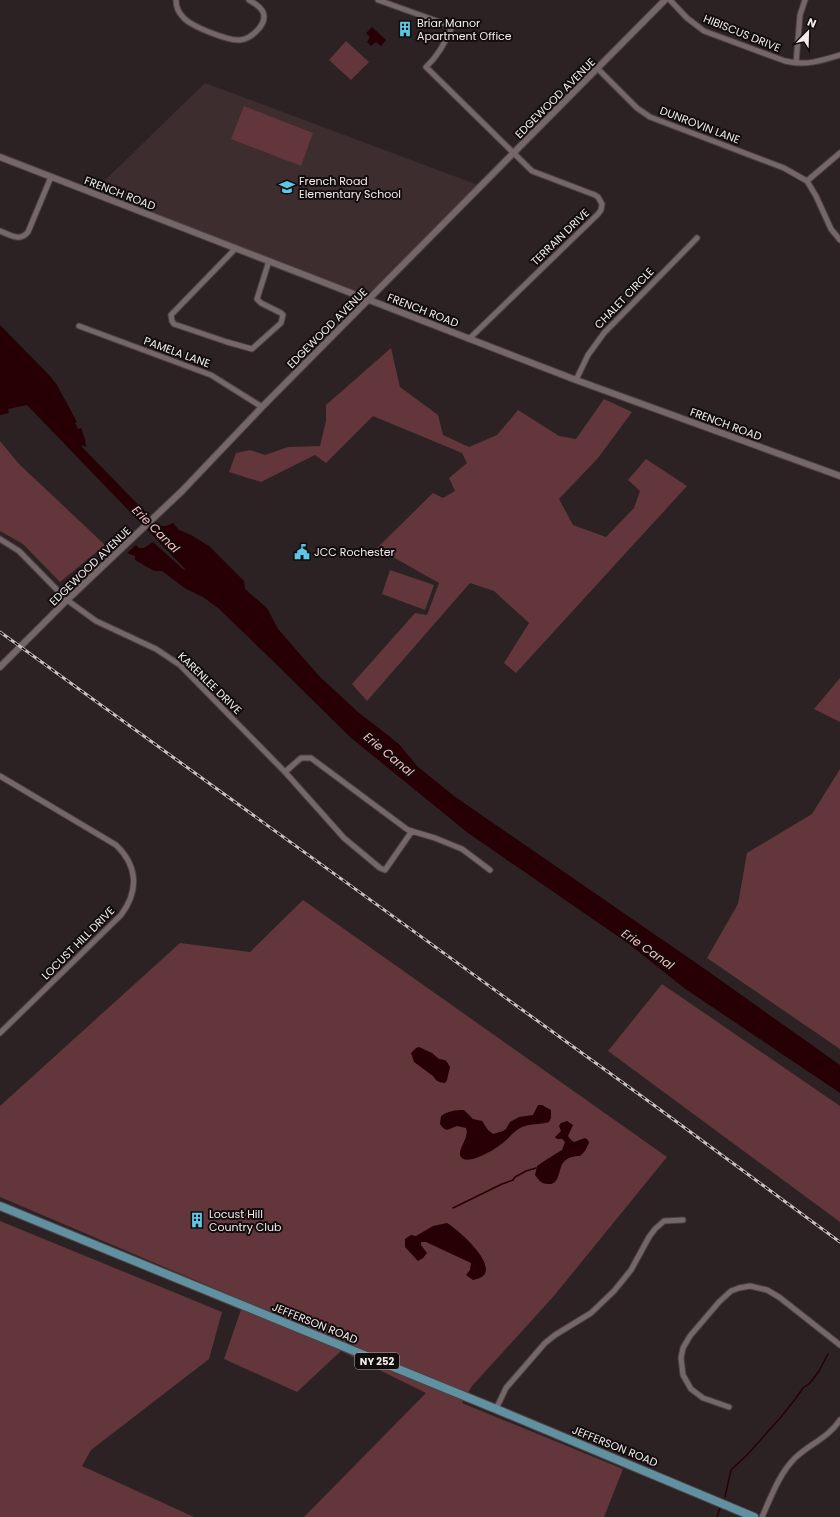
<svg xmlns="http://www.w3.org/2000/svg" width="840" height="1517" viewBox="0 0 840 1517" font-family="Poppins,sans-serif">
  <style>
    .built { fill: #3e2d2e }
    .green { fill: #62363b }
    .water { fill: #260005 }
    .lines { fill: none; stroke-linecap: round; stroke-linejoin: round }
    .stream { stroke: #260005; stroke-width: 1.5 }
    .minor-casing { stroke: #4a4142; stroke-width: 7 }
    .tertiary-casing { stroke: #4a4142; stroke-width: 8 }
    .primary-casing { stroke: #4a4142; stroke-width: 10 }
    .minor { stroke: #756768; stroke-width: 5 }
    .tertiary { stroke: #756768; stroke-width: 6 }
    .primary { stroke: #6190a0; stroke-width: 8 }
    .rail-casing { stroke: #c9c0c1; stroke-width: 3 }
    .rail { stroke: #120d0d; stroke-width: 1.5; stroke-dasharray: 4.5; stroke-linecap: butt }
    .labels { text-anchor: middle; dominant-baseline: central; stroke-width: 4; stroke-linejoin: round; paint-order: stroke }
    .shield { fill: #120d0d; stroke: #afa8a8; stroke-width: 1 }
    .shield-label { font-size: 10px; font-weight: bold; fill: #f2eaeb }
    .poi-label { font-size: 11px; fill: #f2eaeb; stroke: #120d0d; text-anchor: start }
    .street-label { font-size: 11px; fill: #f2eaeb; stroke: #120d0d }
    .water-label { font-size: 12px; font-style: italic; fill: #fbbcc1; stroke: #120d0d }
  </style>
  <rect width="100%" height="100%" fill="#2d2223"/>
  <path class="built" d="M205 83 478 185 372 290 368 293 364 294 359 293 95 190Z"/>
  <path class="green" d="M346 41 369 62 351 80 329 60Z
    M244 106 313 133 301 166 231 139Z
    M391 348 400 387 438 415 443 435 469 447 497 435 518 410 559 436 576 439 604 399 632 412 598 458 559 499 573 525 606 537 634 508 640 491 628 480 646 459 687 486 516 673 504 663 529 623 494 591 470 583 367 701 352 684 415 613 427 615 439 583 377 548 433 493 443 498 455 491 449 478 467 463 462 453 373 416 326 463 315 455 261 482 229 472 236 453 250 450 265 455 288 447 320 446 326 421V405Z
    M0 441 19 464 105 545 60 582 23 544 0 531Z
    M390 570 434 585 425 610 382 594Z
    M840 678V722L814 709Z
    M840 769V1049L707 958 738 904 747 853 812 814Z
    M303 900 667 1157 553 1297 472 1386 462 1403 623 1469 604 1517H304L426 1393 341 1351 297 1392 224 1359 244 1301 0 1197V1106L180 943 250 952Z
    M662 984 840 1106V1222L608 1051Z
    M0 1221 222 1312 209 1359 91 1450 82 1466 194 1517H0Z"/>
  <path class="water" d="M372 27 386 40 381 46 376 42 371 46 367 42 370 37 366 33Z
    M0 325 50 376 57 385 77 422 75 423 78 429 81 428 85 439 86 447 82 445V447L159 526H166L173 523 179 530 191 535 209 546 244 581 245 589 267 608 278 629 319 676 358 712 399 744 417 766 454 796 699 965 840 1065V1093L684 988 629 944 468 833 350 737 272 660 218 608 203 597 186 589 162 571H154L135 560V556L127 553 136 545 139 548H144L153 542 183 569 186 570 27 405 8 409 9 413 0 415Z
    M419 1047 432 1053 439 1059 445 1060 447 1062 450 1067 447 1080 445 1083 439 1082 436 1080 433 1076 414 1062 411 1053 416 1048Z
    M538 1105H542L551 1110V1118L549 1122C540 1125 532 1123 522 1127 513 1131 508 1140 500 1145 494 1150 467 1166 461 1157 456 1150 470 1138 466 1128L457 1126 447 1130 443 1128 440 1124 441 1116C448 1111 455 1110 464 1110L473 1119 482 1121 488 1130 493 1134 503 1131 506 1129 510 1122 519 1117 533 1115Z
    M567 1121 573 1125 568 1136 571 1140 574 1142 585 1138 588 1140 589 1143 585 1151 580 1156C574 1156 567 1157 563 1163 558 1170 560 1185 548 1184 541 1184 539 1180 535 1175L537 1166C545 1160 554 1155 562 1150L565 1142 562 1139H557L555 1137 561 1131 559 1126 561 1123Z
    M447 1223C460 1231 509 1274 473 1280L466 1275 470 1270 471 1263 426 1242H421V1245L427 1253 423 1258 418 1261 405 1247V1239L411 1235 416 1236 433 1226Z"/>
  <g class="lines">
    <path class="stream" d="M453 1208 502 1184 513 1180 515 1177 526 1171 536 1168
      M725 1497 731 1470 747 1455 781 1417 796 1398 803 1388 810 1383 819 1371 828 1354
      M717 1517 720 1508"/>
    <defs>
      <path id="minor" d="M176 0C176 6 178 12 183 17 190 26 228 41 240 40 251 39 268 24 263 12 260 6 254 3 249 0
        M378 0 448 25 451 29C444 44 438 56 426 67L532 171 595 195 598 197 602 204 601 210 598 214 469 339
        M670 0 687 18 704 31 785 61C805 66 821 61 840 55
        M796 63 800 15 805 0
        M598 69 637 108 650 117 784 168 807 181
        M840 153 807 181 816 196 831 229 840 240
        M0 231C10 235 20 242 28 232L51 177
        M236 248 171 315 172 321 174 324 227 342 252 349 281 323 283 315 281 313 261 303 257 299 269 261
        M79 326 211 375 262 407
        M576 380 588 355 604 333 697 238
        M0 539 19 551 67 600 96 621 156 649 180 665 285 772 344 838 380 868 385 870 412 831
        M285 772 301 758H311L408 830 435 838 462 849 490 870
        M0 776 116 845C138 866 139 891 121 915L0 1033
        M729 1407 703 1398 691 1389 683 1375 681 1358 683 1348 690 1336 719 1302 731 1291 739 1288 750 1286 767 1290 779 1297 840 1345
        M496 1409 506 1388 545 1343 555 1335 591 1313 614 1291 631 1270 649 1237 655 1229 664 1221 683 1220
        M762 1517C771 1497 779 1474 795 1458 810 1444 829 1437 840 1420"/>
      <path id="tertiary" d="M0 157 576 380 840 476
        M0 667 67 600 182 491 262 407 665 0"/>
      <path id="primary" d="M0 1206 496 1409 754 1517"/>
    </defs>
    <use href="#minor" class="minor-casing"/>
    <use href="#tertiary" class="tertiary-casing"/>
    <use href="#primary" class="primary-casing"/>
    <use href="#minor" class="minor"/>
    <use href="#tertiary" class="tertiary"/>
    <use href="#primary" class="primary"/>
    <defs>
      <path id="rail" d="M0 632 651 1103 840 1242"/>
    </defs>
    <use href="#rail" class="rail-casing"/>
    <use href="#rail" class="rail"/>
  </g>
  <defs>
    <symbol id="building-bare" viewBox="-9 -9 18 18"><path d="M-4-6H4V6H1V3H-1V6H-4ZM-2.5-4.3h1.7v1.8h-1.7ZM.8-4.3h1.7v1.8H.8ZM-2.5-1h1.7V.8h-1.7ZM.8-1h1.7V.8H.8Z" fill="#5ac8e6" stroke="#120d0d" stroke-width="2.5" paint-order="stroke"/></symbol>
    <symbol id="school-bare" viewBox="-9 -9 18 18"><path d="M0-5L7-2L0 1L-7-2ZM-4 1L0 2.5L4 1V4Q0 6-4 4Z" fill="#5ac8e6" stroke="#120d0d" stroke-width="2.5" paint-order="stroke"/></symbol>
    <symbol id="civic-bare" viewBox="-9 -9 18 18"><path d="M-.6-6.5H3V-4.5H.6V-3L4-1V1h2V6H-6V1h2V-1L-.6-3ZM-1.2 2.5V6h2.4V2.5Z" fill="#5ac8e6" stroke="#120d0d" stroke-width="2.5" paint-order="stroke"/></symbol>
  </defs>
  <g fill-rule="evenodd">
    <use href="#building-bare" x="394" y="18" width="22" height="22"/>
    <use href="#school-bare" x="276" y="176" width="22" height="22"/>
    <use href="#civic-bare" x="291" y="541" width="22" height="22"/>
    <use href="#building-bare" x="186" y="1209" width="22" height="22"/>
  </g>
  <g class="labels">
    <rect class="shield" x="355" y="1353" width="44" height="16" rx="3"/>
    <g class="shield-label">
      <text x="377" y="1361">NY 252</text>
    </g>
    <g class="poi-label">
      <text x="417" y="23">Briar Manor<tspan x="417" dy="13">Apartment Office</tspan></text>
      <text x="299" y="181">French Road<tspan x="299" dy="13">Elementary School</tspan></text>
      <text x="314" y="552">JCC Rochester</text>
      <text x="209" y="1214">Locust Hill<tspan x="209" dy="13">Country Club</tspan></text>
    </g>
    <g class="street-label">
      <text transform="translate(742 33) rotate(22)">HIBISCUS DRIVE</text>
      <text transform="translate(555 98) rotate(-45)">EDGEWOOD AVENUE</text>
      <text transform="translate(700 125) rotate(21)">DUNROVIN LANE</text>
      <text transform="translate(120 193) rotate(21)">FRENCH ROAD</text>
      <text transform="translate(560 237) rotate(-44)">TERRAIN DRIVE</text>
      <text transform="translate(624 298) rotate(-46)">CHALET CIRCLE</text>
      <text transform="translate(423 310) rotate(21)">FRENCH ROAD</text>
      <text transform="translate(327 328) rotate(-45)">EDGEWOOD AVENUE</text>
      <text transform="translate(177 352) rotate(20)">PAMELA LANE</text>
      <text transform="translate(726 424) rotate(20)">FRENCH ROAD</text>
      <text transform="translate(90 566) rotate(-44)">EDGEWOOD AVENUE</text>
      <text transform="translate(210 683) rotate(44)">KARENLEE DRIVE</text>
      <text transform="translate(78 943) rotate(-45)">LOCUST HILL DRIVE</text>
      <text transform="translate(315 1323) rotate(22)">JEFFERSON ROAD</text>
      <text transform="translate(615 1446) rotate(22)">JEFFERSON ROAD</text>
    </g>
    <g class="water-label">
      <text transform="translate(156 529) rotate(45)">Erie Canal</text>
      <text transform="translate(389 754) rotate(40)">Erie Canal</text>
      <text transform="translate(648 949) rotate(35)">Erie Canal</text>
    </g>
  </g>
  <g transform="translate(808 32) rotate(23)" stroke="#120d0d" stroke-width="3" paint-order="stroke">
  <path d="M0-3L7 15L0 10L-7 15Z" fill="#f2eaeb"/>
  <text y="-6" font-size="11" font-weight="bold" text-anchor="middle" fill="#f2eaeb">N</text>
  </g>
</svg>
